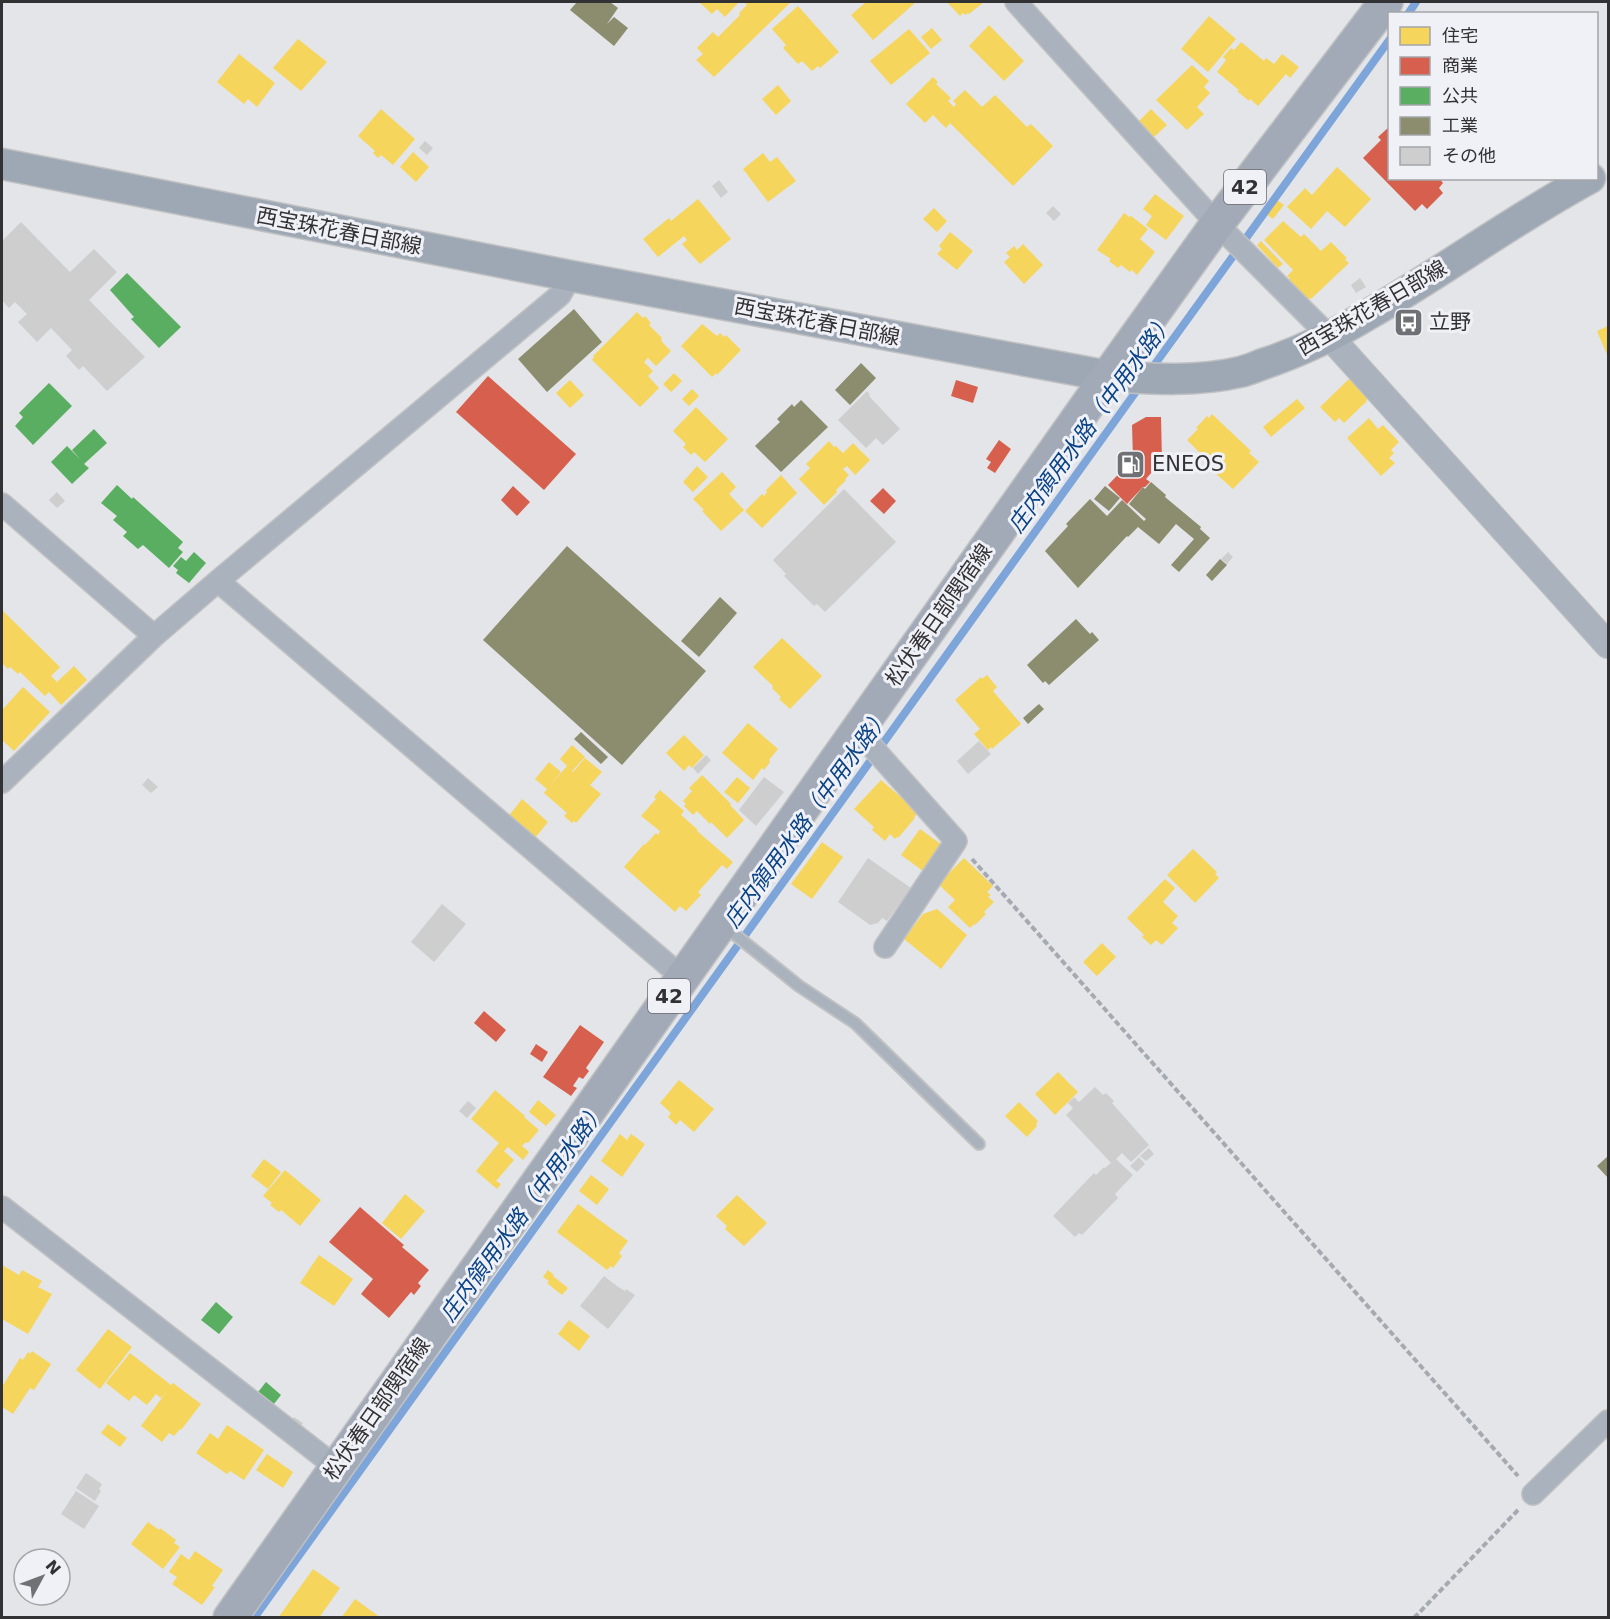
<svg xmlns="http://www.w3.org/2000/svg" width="1610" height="1619" viewBox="0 0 1610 1619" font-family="'DejaVu Sans','Noto Sans JP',sans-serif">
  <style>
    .homes { fill: #f6d55c }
    .shops { fill: #d6604d }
    .public { fill: #5aae61 }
    .industry { fill: #8c8c6e }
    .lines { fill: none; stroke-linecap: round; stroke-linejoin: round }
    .stream { stroke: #7ea5d9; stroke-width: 8 }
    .building { fill: #cececf }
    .service-casing { stroke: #c0c1c3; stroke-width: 14 }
    .minor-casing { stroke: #c0c1c3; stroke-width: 24 }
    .tertiary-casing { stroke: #c0c1c3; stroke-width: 28 }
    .secondary-casing { stroke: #c0c1c3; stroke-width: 33 }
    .primary-casing { stroke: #c0c1c3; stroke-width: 36 }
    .path { stroke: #a5aab2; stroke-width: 4; stroke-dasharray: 6 3; stroke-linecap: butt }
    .service { stroke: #aab2bd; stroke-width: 10 }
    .minor { stroke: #aab2bd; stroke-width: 21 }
    .tertiary { stroke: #aab2bd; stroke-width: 26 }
    .secondary { stroke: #9ea8b4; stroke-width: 30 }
    .primary { stroke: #a2aab7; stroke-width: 33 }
    .labels { text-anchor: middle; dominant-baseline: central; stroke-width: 6; stroke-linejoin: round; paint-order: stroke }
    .shield { fill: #f0f1f7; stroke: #6b6b6f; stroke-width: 1.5 }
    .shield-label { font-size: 20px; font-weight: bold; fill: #323235 }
    .street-label { font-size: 21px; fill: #323235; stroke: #f0f1f7 }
    .poi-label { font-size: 21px; fill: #323235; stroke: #f0f1f7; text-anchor: start }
    .water-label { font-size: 22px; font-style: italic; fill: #094285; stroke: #f0f1f7 }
  </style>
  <rect width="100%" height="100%" fill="#e3e5e8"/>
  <path class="homes" d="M699 2H739L725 17 717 9 712 14Z
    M747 2H791L714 77 696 60 703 54 697 48 713 32 718 37 740 15 739 13 747 5 745 3Z
    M866 2H916L873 40 851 15Z
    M947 2H984L969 14 968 13 965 15 963 13 960 16Z
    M798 6 839 52 820 68 818 66 812 71 802 61 798 64 783 48 786 45 772 29Z
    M1209 16 1236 39 1208 72 1181 49Z
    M989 25 1024 61 1004 81 969 46Z
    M932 28 942 40 931 49 921 37Z
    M909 29 930 53 891 85 870 61Z
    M298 39 327 62 301 91 273 68Z
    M1241 42 1264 61 1266 58 1274 64 1282 54 1299 67 1290 78 1286 74 1258 106 1250 99 1249 101 1237 91 1239 90 1217 72 1226 60 1223 57 1231 48 1234 50Z
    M239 54 275 83 257 107 248 99 244 104 217 82Z
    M1192 65 1209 81 1204 87 1210 93 1197 107 1204 114 1187 130 1156 100Z
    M933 77 938 82 936 84 951 98 948 101 954 107 956 104 953 101 965 90 982 107 995 95 1027 127 1031 124 1053 146 1013 186 950 123 946 128 933 115 925 123 906 104Z
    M778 85 791 101 776 115 762 99Z
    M381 109 415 139 393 165 381 155 378 158 373 153 375 151 358 136Z
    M1151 109 1167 125 1154 137 1139 121Z
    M413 152 429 167 416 182 400 167Z
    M763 153 770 162 777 157 796 181 768 202 743 169Z
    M1337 167 1371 199 1345 227 1327 211 1311 229 1287 207 1305 188 1312 195Z
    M1155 194 1184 216 1166 240 1146 225 1152 216 1143 209Z
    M698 199 731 239 700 264 682 244 687 240 684 236 658 257 643 239 669 218 671 221Z
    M1277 200 1284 205 1273 219 1266 214Z
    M934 208 947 221 937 232 923 219Z
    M1124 213 1129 217 1131 216 1148 229 1140 239 1155 252 1137 275 1132 270 1130 272 1121 265 1118 268 1109 261 1111 259 1097 250Z
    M1283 221 1301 237 1304 234 1321 251 1331 242 1347 258 1345 260 1349 263 1311 299 1310 298 1308 300 1288 280 1290 278 1287 276 1293 270 1264 240Z
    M950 232 973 251 957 270 937 254 942 249 939 246Z
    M1261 241 1283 264 1278 268 1257 245Z
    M1023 244 1043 265 1024 284 1004 262 1010 257 1006 253 1014 246 1017 250Z
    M637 312 643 318 645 316 651 323 649 325 662 338 661 340 663 343 671 351 656 366 648 358 644 362 653 371 648 376 659 388 640 407 592 360 594 357 593 356Z
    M702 324 717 336 720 333 724 337 726 335 741 350 717 375 716 373 712 377 681 346Z
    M1608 326V357L1597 331Z
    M674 373 682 381 671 392 663 384Z
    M1349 379 1368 398 1366 400 1367 401 1344 423 1339 418 1335 422 1320 407Z
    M570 380 584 395 570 408 556 393Z
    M692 389 699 396 689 406 682 399Z
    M1297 399 1305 408 1271 437 1263 427Z
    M696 407 728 439 705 462 694 452 691 455 683 447 686 444 673 431Z
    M1212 414 1251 451 1249 453 1259 462 1233 489 1204 463 1207 460 1187 440 1198 429 1196 428 1207 416 1209 418Z
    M1369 418 1378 429 1383 425 1399 442 1391 450 1394 453 1389 458 1395 463 1381 476 1347 438Z
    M829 441 834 447 836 446 843 453 853 443 870 460 855 475 847 466 843 469 849 475 845 479 846 480 836 490 837 492 824 505 799 479 810 468 806 464Z
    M697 466 708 477 693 492 683 482Z
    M722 472 736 487 729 494 744 510 721 531 702 511 704 510 693 499Z
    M781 475 797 493 762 528 745 511 762 494 764 496 767 492 766 490Z
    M2 610 60 667 51 676 57 682 74 666 87 680 61 705 49 692 45 696 20 672 18 674 10 667 8 669 2 663Z
    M782 638 822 676 790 709 779 699 781 697 772 688 773 686 753 667Z
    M987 675 997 687 993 691 1021 724 992 749 991 747 988 750 974 734 980 729 955 700 981 677 982 679Z
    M23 687 50 712 14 751 2 740V710Z
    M748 723 778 749 769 760 770 762 764 770 762 768 753 780 722 753Z
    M684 735 704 755 692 768 689 765 684 771 666 753Z
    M572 745 585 757 572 771 573 772 585 758 602 772 590 785 601 794 576 823 574 821 572 823 564 816 567 813 544 793 547 789 535 779 549 762 561 772 549 787 567 766 560 759Z
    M702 775 731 804 730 805 744 820 727 838 711 822 710 824 697 811 693 815 684 806 686 804 683 801 692 791 689 788Z
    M737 777 750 788 738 803 724 792Z
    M881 780 903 799 905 797 920 811 914 817 915 818 898 838 897 837 895 839 890 834 885 841 872 830 874 827 854 809Z
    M660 790 684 811 681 815 698 830 697 831 733 862 727 869 722 865 698 892 701 895 686 911 680 906 675 912 624 867 644 844 645 845 656 833 658 835 660 831 641 816 656 799 654 797Z
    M522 799 548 822 535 838 508 817Z
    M920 829 942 845 923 871 901 855Z
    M822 842 843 857 812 899 791 884Z
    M1193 849 1217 872 1215 874 1219 878 1195 903 1167 875Z
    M964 858 993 886 987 892 991 895 988 897 994 902 984 912 986 914 975 925 974 924 970 928 948 907 955 900 938 884Z
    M1165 879 1175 888 1163 902 1178 916 1172 923 1178 928 1162 945 1156 940 1151 945 1142 937 1144 935 1127 918Z
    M937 909 967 935 941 969 904 939 923 914Z
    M1102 943 1116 957 1097 976 1083 962Z
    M1058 1072 1078 1092 1055 1115 1035 1094Z
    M679 1080 714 1109 694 1132 680 1120 676 1125 668 1117 671 1113 660 1103Z
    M495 1090 525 1116 524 1117 539 1130 528 1143 526 1142 522 1146 529 1152 523 1160 508 1147 504 1151 514 1160 496 1181 501 1184 497 1189 476 1171 499 1143 471 1119Z
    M538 1100 556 1115 546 1126 529 1112Z
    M1019 1102 1038 1121 1036 1124 1037 1126 1027 1137 1005 1116Z
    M620 1134 627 1140 631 1134 645 1144 622 1177 601 1161Z
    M264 1159 281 1172 268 1189 251 1176Z
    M285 1170 321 1200 300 1226 281 1210 279 1212 270 1205 272 1203 263 1196Z
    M591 1175 609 1189 597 1205 579 1191Z
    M405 1194 425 1211 401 1239 382 1223Z
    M737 1195 767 1223 744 1246 725 1229 727 1226 716 1216Z
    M578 1204 628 1241 619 1253 622 1256 613 1268 611 1266 607 1270 557 1232Z
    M319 1255 353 1279 334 1306 300 1283Z
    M2 1265 19 1275 22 1270 42 1281 38 1287 52 1294 28 1334 2 1319 3 1312 2 1311Z
    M548 1270 554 1275 553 1276 568 1288 562 1295 547 1283 549 1281 543 1277Z
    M569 1320 590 1336 579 1351 558 1334Z
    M108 1329 132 1347 100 1389 76 1370Z
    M32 1351 51 1364 34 1390 30 1388 13 1414 2 1407V1387L20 1358 23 1360 28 1352 30 1354Z
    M130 1353 171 1385 173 1383 201 1404 181 1430 180 1429 174 1436 169 1433 162 1442 141 1426 167 1391 161 1398 156 1394 147 1405 134 1395 129 1401 106 1383Z
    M108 1424 127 1438 120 1447 101 1433Z
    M227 1425 264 1450 244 1480 230 1471 227 1474 196 1453 210 1433 218 1439Z
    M267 1454 293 1472 283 1488 256 1470Z
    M148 1522 159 1530 160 1528 176 1540 174 1543 180 1547 163 1569 131 1544Z
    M195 1551 223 1570 212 1586 215 1587 202 1605 172 1584 177 1577 169 1572 181 1554 189 1560Z
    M313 1569 340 1588 319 1618H278Z
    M355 1599 381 1618H341Z"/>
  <path class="shops" d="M1390 126V178H1439L1443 183 1439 188 1443 193 1427 209 1422 204 1415 211 1363 158 1381 140 1378 137Z
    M488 376 576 454 544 490 456 412Z
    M956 380 978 387 973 403 951 396Z
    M1146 417H1161L1162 460 1146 479 1150 482 1145 487H1143L1127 504 1108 485 1133 459 1132 425Z
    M999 440 1011 449 995 473 987 468 991 462 986 459Z
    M513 486 530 502 517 516 501 500Z
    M883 488 896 501 884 514 870 501Z
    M484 1011 506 1030 496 1042 474 1023Z
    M580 1025 604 1042 586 1068 589 1071 583 1079 579 1077 573 1086 577 1088 571 1096 543 1077Z
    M536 1044 548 1052 542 1062 530 1054Z
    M360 1207 404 1245 402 1247 429 1270 418 1283 421 1286 414 1295 411 1292 389 1318 361 1294 373 1279 329 1242Z"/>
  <path class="public" d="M127 273 181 327 159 348 131 319 134 317 110 290Z
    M49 383 72 406 33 445 15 426 23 417 19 413Z
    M94 429 107 443 84 464 89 468 72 484 51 462 67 446 80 459 72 450Z
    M117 485 132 499 133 497 183 542 178 548 183 552 169 568 143 545 138 549 123 536 127 532 113 520 117 516 101 503Z
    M194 552 206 563 189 583 176 573 178 570 173 566 181 557 186 561Z
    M216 1302 233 1317 219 1334 201 1320Z
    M266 1382 281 1395 270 1409 255 1396Z"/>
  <path class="industry" d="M577 2H610L618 8 607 24 614 17 628 28 614 46 570 10Z
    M574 309 602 342 547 392 518 359Z
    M861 363 876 378 850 405 835 390Z
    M801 400 828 427 781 472 755 446 780 422 777 419 792 404 794 407Z
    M1151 482 1166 495 1165 497 1201 527 1200 529 1210 538 1179 572 1171 565 1194 539 1176 524 1159 544 1138 527 1128 537 1127 536 1078 588 1045 551 1068 526 1066 524 1090 499 1107 516 1122 500 1144 521 1146 519 1129 504 1143 487 1145 489Z
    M1105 486 1120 498 1109 511 1094 499Z
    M567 546 706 671 622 765 483 640Z
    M1220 559 1227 565 1212 581 1206 575Z
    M720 597 737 613 699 657 681 641Z
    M1076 619 1090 634 1092 632 1099 640 1049 685 1045 681 1043 683 1027 665Z
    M1039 704 1044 709 1028 724 1023 718Z
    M581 732 608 757 601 764 574 739Z
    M1608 1156V1178L1597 1166Z"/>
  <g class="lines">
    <path class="stream" d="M1408 14 1416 2
      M1150 371 1390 39
      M254 1618 1140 386"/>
  </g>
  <path class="building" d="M425 141 433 148 427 155 419 148Z
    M719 180 728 192 721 198 712 186Z
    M1053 206 1061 214 1054 221 1046 213Z
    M21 222 70 272 94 249 117 272 89 300 145 357 107 391 83 366 79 370 66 356 72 350 51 328 37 342 18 322 27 314 15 302 9 308 2 300V241Z
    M1360 278 1366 287 1356 293 1351 285Z
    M867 391 870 395 869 396 900 429 883 445 876 438 866 448 838 420Z
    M844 489 896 542 825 612 817 604 814 606 784 576 786 574 773 560Z
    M57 492 65 501 57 508 49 500Z
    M1228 552 1233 557 1227 564 1221 559Z
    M979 741 991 754 968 774 957 761Z
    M706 755 711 760 698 774 693 768Z
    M764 777 784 792 756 826 739 810Z
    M148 778 158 787 151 793 142 785Z
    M868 858 911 888 887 921 882 918 878 923 870 925 838 902Z
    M442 904 466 924 434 962 411 942Z
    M1095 1087 1103 1095 1106 1093 1114 1101 1112 1103 1149 1145 1131 1162 1122 1153 1116 1159 1133 1175 1115 1194 1118 1198 1082 1235 1079 1233 1075 1237 1053 1216 1094 1173 1096 1175 1104 1167 1105 1168 1111 1163 1066 1115 1073 1108 1068 1103 1074 1097 1079 1102Z
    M468 1101 476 1108 467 1118 459 1111Z
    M1149 1148 1154 1154 1146 1161 1140 1156Z
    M1139 1157 1145 1164 1137 1172 1130 1166Z
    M604 1276 617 1286 625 1291 626 1289 635 1295 608 1329 580 1306Z
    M294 1417 303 1423 298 1430 289 1424Z
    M86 1473 102 1484 99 1489 101 1491 95 1501 76 1488Z
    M76 1491 99 1506 84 1529 61 1514Z"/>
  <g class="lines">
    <defs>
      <path id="service" d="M723 925 799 986 855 1023 979 1144"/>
      <path id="minor" d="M1016 2 1217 224 1330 337
        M2 504 154 636
        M218 581 682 977
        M857 730 956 841 885 947
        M2 782 154 636 218 581 560 295 571 276
        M2 1207 336 1467
        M1533 1494 1608 1421"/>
      <path id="tertiary" d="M1330 337 1608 645"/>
      <path id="secondary" d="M2 164 571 276 1108 376C1152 379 1197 382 1240 372 1249 370 1257 366 1266 363 1302 351 1336 334 1369 314 1444 271 1514 219 1590 178"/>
      <path id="primary" d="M230 1618 1108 376 1217 224 1386 2"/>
    </defs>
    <use href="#service" class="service-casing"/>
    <use href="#minor" class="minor-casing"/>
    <use href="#tertiary" class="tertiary-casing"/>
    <use href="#secondary" class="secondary-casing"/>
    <use href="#primary" class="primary-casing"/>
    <path class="path" d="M972 859 1518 1476
      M1414 1618 1518 1510"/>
    <use href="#service" class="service"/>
    <use href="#minor" class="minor"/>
    <use href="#tertiary" class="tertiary"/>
    <use href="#secondary" class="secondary"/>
    <use href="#primary" class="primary"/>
  </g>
  <defs>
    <symbol id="bus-square" viewBox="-11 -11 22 22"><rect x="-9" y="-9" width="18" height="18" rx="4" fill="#707174" stroke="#f0f1f7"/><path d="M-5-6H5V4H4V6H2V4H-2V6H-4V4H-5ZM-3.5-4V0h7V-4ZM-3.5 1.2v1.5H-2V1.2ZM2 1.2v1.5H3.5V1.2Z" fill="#fff"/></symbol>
    <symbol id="fuel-square" viewBox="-11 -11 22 22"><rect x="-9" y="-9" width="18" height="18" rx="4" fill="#707174" stroke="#f0f1f7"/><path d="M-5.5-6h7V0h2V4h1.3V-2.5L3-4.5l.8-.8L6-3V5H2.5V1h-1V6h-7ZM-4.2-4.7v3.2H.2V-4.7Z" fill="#fff"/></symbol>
  </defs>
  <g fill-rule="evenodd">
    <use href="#bus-square" x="1392" y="306" width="33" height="33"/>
    <use href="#fuel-square" x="1114" y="448" width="33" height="33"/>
  </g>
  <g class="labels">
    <g class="shield">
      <rect x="1224" y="170" width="42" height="34" rx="4.5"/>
      <rect x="648" y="979" width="42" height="34" rx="4.5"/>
    </g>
    <g class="shield-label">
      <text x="1245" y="187">42</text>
      <text x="669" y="996">42</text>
    </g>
    <g class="street-label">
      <text transform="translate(339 231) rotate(11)">西宝珠花春日部線</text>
      <text transform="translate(1372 308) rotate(-30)">西宝珠花春日部線</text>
      <text transform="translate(817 322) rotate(11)">西宝珠花春日部線</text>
      <text transform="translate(939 615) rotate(-55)">松伏春日部関宿線</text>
      <text transform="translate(377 1409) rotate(-55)">松伏春日部関宿線</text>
    </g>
    <g class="poi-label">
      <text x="1429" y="322">立野</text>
      <text x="1152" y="464">ENEOS</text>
    </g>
    <g class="water-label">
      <text transform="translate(1091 423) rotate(-54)">庄内領用水路（中用水路）</text>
      <text transform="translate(807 818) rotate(-54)">庄内領用水路（中用水路）</text>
      <text transform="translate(523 1212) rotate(-54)">庄内領用水路（中用水路）</text>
    </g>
  </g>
  <rect width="1610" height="1619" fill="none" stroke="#323235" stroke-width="6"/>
  <rect x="1388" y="12" width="210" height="168" fill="#f0f1f7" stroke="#a4a5a9" stroke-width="1.5"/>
  <rect x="1400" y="27" width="30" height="18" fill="#f6d55c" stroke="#a4a5a9" stroke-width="1.5"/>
  <text x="1442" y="42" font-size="18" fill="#323235">住宅</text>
  <rect x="1400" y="57" width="30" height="18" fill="#d6604d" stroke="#a4a5a9" stroke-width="1.5"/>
  <text x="1442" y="72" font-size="18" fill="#323235">商業</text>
  <rect x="1400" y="87" width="30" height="18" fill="#5aae61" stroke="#a4a5a9" stroke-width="1.5"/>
  <text x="1442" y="102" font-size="18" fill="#323235">公共</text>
  <rect x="1400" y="117" width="30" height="18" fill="#8c8c6e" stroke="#a4a5a9" stroke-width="1.5"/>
  <text x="1442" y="132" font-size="18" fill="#323235">工業</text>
  <rect x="1400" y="147" width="30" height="18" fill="#cececf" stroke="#a4a5a9" stroke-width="1.5"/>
  <text x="1442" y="162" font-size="18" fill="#323235">その他</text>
  <g transform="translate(42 1577) rotate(49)"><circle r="28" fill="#f0f1f7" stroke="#a4a5a9" stroke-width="1.5"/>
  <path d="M0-4.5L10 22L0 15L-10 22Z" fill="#707174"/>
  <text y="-9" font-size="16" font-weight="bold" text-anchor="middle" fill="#323235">N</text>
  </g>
</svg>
